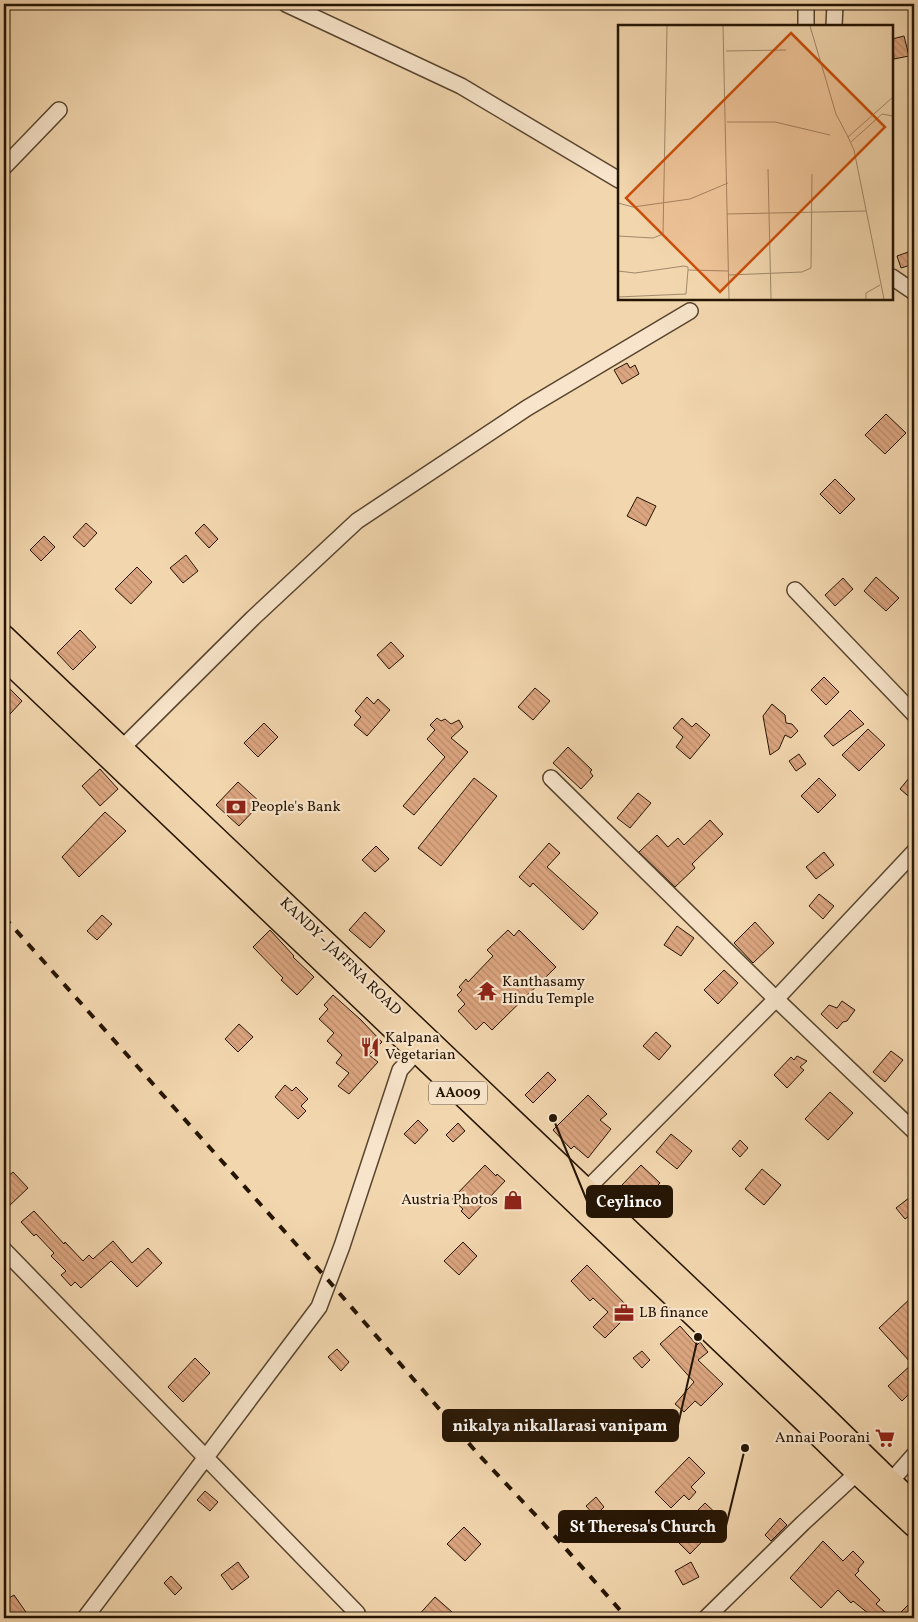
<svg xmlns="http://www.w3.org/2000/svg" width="918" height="1622" viewBox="0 0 918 1622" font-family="Vollkorn,serif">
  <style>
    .building { fill: url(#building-back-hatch); stroke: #251504 }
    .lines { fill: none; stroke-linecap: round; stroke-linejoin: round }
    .minor-casing { stroke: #58452e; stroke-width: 18 }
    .highway-casing { stroke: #251504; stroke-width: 24 }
    .minor { stroke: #f7e4ca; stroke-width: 15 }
    .highway { stroke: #f2d6ae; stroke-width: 21 }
    .rail { stroke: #251504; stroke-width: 4; stroke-dasharray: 9 9; stroke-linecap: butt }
    .labels { text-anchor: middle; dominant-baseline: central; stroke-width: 4.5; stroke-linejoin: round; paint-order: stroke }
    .shield { fill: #f7e4ca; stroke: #64533f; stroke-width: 1 }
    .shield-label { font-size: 14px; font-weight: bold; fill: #251504 }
    .poi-label { font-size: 15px; fill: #251504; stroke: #f7e4ca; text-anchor: start }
    .street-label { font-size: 15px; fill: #251504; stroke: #f7e4ca }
    .inset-road { fill: none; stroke: #a0896a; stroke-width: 1 }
    .view { fill: #cb4f0b; fill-opacity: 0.15; stroke: #cb4f0b; stroke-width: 2.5 }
    .inset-edge { fill: none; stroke: #251504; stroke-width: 2.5 }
    .leader { fill: none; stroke: #251504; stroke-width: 2 }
    .callout-dot { fill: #251504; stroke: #f7e4ca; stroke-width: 2 }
    .callout { fill: #251504; stroke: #251504; stroke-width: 2 }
    .callout-label { font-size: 16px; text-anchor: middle; font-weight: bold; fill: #fff }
  </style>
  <defs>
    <pattern id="building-back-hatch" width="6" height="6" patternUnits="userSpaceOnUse" patternTransform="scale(1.25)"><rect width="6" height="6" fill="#dba580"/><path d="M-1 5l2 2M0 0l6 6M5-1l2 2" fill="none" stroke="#bc8d6d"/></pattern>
  </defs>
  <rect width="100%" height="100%" fill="#f2d6ae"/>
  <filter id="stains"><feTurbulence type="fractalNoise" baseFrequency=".004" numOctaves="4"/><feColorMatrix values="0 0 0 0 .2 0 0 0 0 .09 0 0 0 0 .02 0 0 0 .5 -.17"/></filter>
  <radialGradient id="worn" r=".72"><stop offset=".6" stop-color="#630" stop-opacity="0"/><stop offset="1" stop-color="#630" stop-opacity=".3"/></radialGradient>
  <path class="building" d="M904 36 909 56 894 59 892 39Z
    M914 250V264L901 268 897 256Z
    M627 363 630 368 635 365 639 374 622 384 614 370Z
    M886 414 906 433 885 454 865 435Z
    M835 479 855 499 840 514 820 494Z
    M637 497 656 506 646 526 627 516Z
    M86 523 97 533 84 547 73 537Z
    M204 524 218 539 209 548 195 533Z
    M44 536 55 547 41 561 30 550Z
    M186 555 198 571 183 583 170 568Z
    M137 567 152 582 131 604 115 589Z
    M876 577 899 598 886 611 864 591Z
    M843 578 853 589 835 606 825 595Z
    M80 630 96 647 73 670 57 653Z
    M391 642 404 656 389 669 377 655Z
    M824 677 839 692 826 705 811 690Z
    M4 683 22 701 10 714 4 708Z
    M535 688 550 701 533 720 518 707Z
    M367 697 374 704 378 699 390 710 367 736 354 725 361 717 355 711Z
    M772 704 785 715 786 723 792 724 798 731 791 738 785 735 779 749 770 755 763 716Z
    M850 710 864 724 833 746 824 736Z
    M437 718 441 721 445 719 451 724 459 720 463 727 451 738 468 752 414 815 403 806 445 757 427 739 435 730 430 725Z
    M682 718 692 727 696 723 710 735 690 759 676 747 683 737 673 728Z
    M264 723 278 737 258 757 244 743Z
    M868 729 885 745 859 771 842 755Z
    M568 747 592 770 590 772 593 776 581 789 553 763Z
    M799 754 806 764 796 771 789 761Z
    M100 769 118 789 100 806 82 786Z
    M914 772V801L900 789Z
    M474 778 497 796 441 866 418 848Z
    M819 778 836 795 818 813 801 796Z
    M238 782 261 803 239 826 216 805Z
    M638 793 651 803 630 828 617 818Z
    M105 812 126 831 79 877 62 857Z
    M710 820 723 834 692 864 695 868 675 887 639 852 657 835 668 847 678 838 684 845Z
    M549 843 560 853 547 867 598 913 583 930 533 883 530 887 519 877Z
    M376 846 389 859 375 872 362 860Z
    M824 852 834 865 816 879 806 867Z
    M819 894 834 906 823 919 809 906Z
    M365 912 385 931 370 948 349 930Z
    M102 915 112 924 97 940 87 931Z
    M755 922 774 943 753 963 734 943Z
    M677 926 694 938 681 956 664 945Z
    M270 930 294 956 293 957 314 977 297 995 281 980 283 978 253 947Z
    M508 930 514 936 519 930 556 967 492 1030 484 1022 476 1030 458 1011 465 1004 457 995 462 990 459 987 466 979 468 982 493 956 487 950Z
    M724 970 738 983 718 1004 704 990Z
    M333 995 360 1019 382 1042 369 1055 378 1062 349 1094 338 1086 349 1073 336 1063 342 1055 327 1041 334 1033 319 1019 328 1009 324 1005Z
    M842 1001 855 1010 847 1021 843 1022 837 1029 821 1014 829 1005 837 1008Z
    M239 1024 253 1037 238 1052 225 1039Z
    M656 1032 671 1046 659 1060 643 1046Z
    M891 1051 903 1060 885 1082 873 1072Z
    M797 1056 807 1061 800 1067 804 1070 787 1088 774 1075 791 1057 794 1060Z
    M548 1072 556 1080 533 1103 525 1095Z
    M285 1085 292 1091 296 1087 308 1099 301 1106 306 1111 298 1119 275 1097Z
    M830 1092 853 1113 828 1140 805 1119Z
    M588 1095 607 1114 600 1120 611 1129 588 1158 574 1146 571 1149 553 1130Z
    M418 1120 428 1130 415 1144 404 1134Z
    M458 1123 465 1131 453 1142 446 1135Z
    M671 1134 692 1151 677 1169 656 1152Z
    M740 1140 748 1148 740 1157 732 1149Z
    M485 1165 496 1176 497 1174 505 1181 469 1219 461 1211 463 1209 452 1199Z
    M641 1165 660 1183 641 1203 621 1186Z
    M762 1169 781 1185 764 1205 745 1189Z
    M13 1172 28 1188 8 1207 4 1202V1180Z
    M914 1194V1212L905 1219 896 1208Z
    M34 1211 64 1244 65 1242 83 1261 89 1255 93 1259 113 1241 132 1263 148 1248 162 1263 137 1287 111 1261 81 1288 75 1282 71 1286 61 1275 66 1271 51 1256 54 1253 36 1234 34 1236 21 1222Z
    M463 1242 477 1256 459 1275 444 1261Z
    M587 1265 632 1311 605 1338 593 1327 608 1312 593 1298 590 1301 571 1281Z
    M914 1295V1389L902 1401 888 1386 912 1364 879 1328Z
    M680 1326 697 1345 700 1342 708 1352 698 1360 723 1384 701 1406 695 1401 684 1412 675 1404 694 1382 660 1344Z
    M337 1349 349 1362 341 1371 328 1357Z
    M642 1351 650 1360 642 1368 633 1358Z
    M195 1358 210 1373 183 1402 168 1387Z
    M689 1457 705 1473 691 1487 696 1492 689 1500 684 1495 671 1508 655 1492Z
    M205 1491 218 1502 210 1511 197 1500Z
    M596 1497 604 1507 595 1516 586 1506Z
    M705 1503 723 1520 690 1554 672 1536Z
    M780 1518 787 1525 771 1541 765 1535Z
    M464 1527 481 1544 465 1561 447 1544Z
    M823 1541 843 1561 853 1551 864 1562 858 1569 859 1571 855 1575 880 1600 876 1604 892 1618H874L853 1601 851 1603 838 1590 821 1608 790 1578Z
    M238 1562 249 1577 232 1590 221 1575Z
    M691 1562 699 1577 683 1585 675 1571Z
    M171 1576 182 1588 175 1595 164 1583Z
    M14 1595 30 1618H4V1601Z
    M435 1597 452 1612 446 1618H416Z
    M908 1605 914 1611V1618H895Z"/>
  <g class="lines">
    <defs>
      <path id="minor" d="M286 4 461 86 619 180
        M806 26V4
        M834 26 835 4
        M4 167 59 110
        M892 277 914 292
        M795 590 914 714
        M121 749 253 618 357 521 527 408 690 311
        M551 778 776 999 914 1131
        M579 1197 776 999 914 852
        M4 1250 357 1613 356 1618
        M885 1488 914 1455
        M85 1618 319 1307 342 1246 400 1070 423 1045
        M706 1618 803 1523 857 1473"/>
      <path id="highway" d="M4 636 816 1408 914 1504
        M4 658 804 1421 857 1473 914 1526"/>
    </defs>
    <use href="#minor" class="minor-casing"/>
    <use href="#highway" class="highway-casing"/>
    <use href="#minor" class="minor"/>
    <use href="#highway" class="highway"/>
    <path class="rail" d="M4 917 328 1280 478 1454 543 1523 627 1618"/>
  </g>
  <defs>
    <symbol id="bank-bare" viewBox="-9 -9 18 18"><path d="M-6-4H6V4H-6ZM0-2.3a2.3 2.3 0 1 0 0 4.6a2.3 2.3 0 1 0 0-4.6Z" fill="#8f2418" stroke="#f7e4ca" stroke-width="2.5" paint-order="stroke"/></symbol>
    <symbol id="temple-bare" viewBox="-9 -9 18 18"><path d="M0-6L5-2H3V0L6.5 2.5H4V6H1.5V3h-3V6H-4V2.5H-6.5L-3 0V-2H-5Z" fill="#8f2418" stroke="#f7e4ca" stroke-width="2.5" paint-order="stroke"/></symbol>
    <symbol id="restaurant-bare" viewBox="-9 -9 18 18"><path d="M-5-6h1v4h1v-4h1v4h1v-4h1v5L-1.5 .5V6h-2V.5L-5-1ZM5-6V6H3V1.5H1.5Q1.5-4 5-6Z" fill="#8f2418" stroke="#f7e4ca" stroke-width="2.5" paint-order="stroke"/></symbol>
    <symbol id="shop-bare" viewBox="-9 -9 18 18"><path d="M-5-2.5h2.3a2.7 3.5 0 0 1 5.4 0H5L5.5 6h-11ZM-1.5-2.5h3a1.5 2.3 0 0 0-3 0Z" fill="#8f2418" stroke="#f7e4ca" stroke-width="2.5" paint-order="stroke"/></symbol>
    <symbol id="office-bare" viewBox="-9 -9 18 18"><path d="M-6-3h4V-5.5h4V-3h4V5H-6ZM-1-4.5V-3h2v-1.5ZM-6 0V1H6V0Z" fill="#8f2418" stroke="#f7e4ca" stroke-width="2.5" paint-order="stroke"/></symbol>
    <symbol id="supermarket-bare" viewBox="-9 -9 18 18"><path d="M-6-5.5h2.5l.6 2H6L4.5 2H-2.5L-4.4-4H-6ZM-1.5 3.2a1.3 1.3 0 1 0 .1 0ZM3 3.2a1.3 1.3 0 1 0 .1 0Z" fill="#8f2418" stroke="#f7e4ca" stroke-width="2.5" paint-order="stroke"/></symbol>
  </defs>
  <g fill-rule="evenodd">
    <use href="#bank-bare" x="222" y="793" width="28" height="28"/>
    <use href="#temple-bare" x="473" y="977" width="28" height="28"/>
    <use href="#restaurant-bare" x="356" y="1033" width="28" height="28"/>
    <use href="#shop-bare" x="499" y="1186" width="28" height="28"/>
    <use href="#office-bare" x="610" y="1299" width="28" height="28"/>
    <use href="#supermarket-bare" x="871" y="1424" width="28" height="28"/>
  </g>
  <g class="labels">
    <rect class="shield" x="429" y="1081.5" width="58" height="23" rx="4"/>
    <g class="shield-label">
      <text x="458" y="1093">AA009</text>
    </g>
    <g class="poi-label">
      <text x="251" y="807">People's Bank</text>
      <text x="502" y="982">Kanthasamy<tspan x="502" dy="17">Hindu Temple</tspan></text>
      <text x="385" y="1038">Kalpana<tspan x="385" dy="17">Vegetarian</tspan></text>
      <text x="498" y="1200" text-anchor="end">Austria Photos</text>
      <text x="639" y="1313">LB finance</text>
      <text x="870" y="1438" text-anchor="end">Annai Poorani</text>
    </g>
    <g class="street-label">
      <text transform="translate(340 957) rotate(44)">KANDY - JAFFNA ROAD</text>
    </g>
  </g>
  <g transform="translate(618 25)">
    <rect width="275" height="275" fill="#f2d6ae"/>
    <path class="inset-road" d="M105 1 111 274M192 1 218 89 230 112M108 26 168 25M109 97H157L212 110M233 117 264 89 275 91M150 144 153 274M0 178 15 182 72 174 110 158M109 189 248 186M0 211 35 213 45 209 49 1M0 246 17 248 66 241 70 242V245M111 250 184 247 193 243 194 149M0 272 68 269 70 245 110 246M248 274V268L262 260M266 274 236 125 230 112 275 72"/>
    <path class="view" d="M173 8 267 102 102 267 8 173Z"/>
    <rect width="275" height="275" class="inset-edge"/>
  </g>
  <path class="leader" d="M553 1118L587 1201M698 1337L678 1425M745 1448L726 1526"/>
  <g class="callout-dot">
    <circle cx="553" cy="1118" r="5"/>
    <circle cx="698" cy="1337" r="5"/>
    <circle cx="745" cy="1448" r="5"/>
  </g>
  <g class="callout">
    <rect x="587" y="1186" width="85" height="31" rx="5"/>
    <rect x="443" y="1410" width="235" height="31" rx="5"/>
    <rect x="559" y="1511" width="167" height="31" rx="5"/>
  </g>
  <g class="callout-label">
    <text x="629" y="1207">Ceylinco</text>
    <text x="560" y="1431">nikalya nikallarasi vanipam</text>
    <text x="643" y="1532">St Theresa's Church</text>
  </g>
  <rect width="918" height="1622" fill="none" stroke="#f2d6ae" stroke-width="20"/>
  <rect x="5" y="5" width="908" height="1612" fill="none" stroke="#251504" stroke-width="2.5"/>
  <rect x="10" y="10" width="898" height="1602" fill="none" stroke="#251504"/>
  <rect width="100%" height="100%" filter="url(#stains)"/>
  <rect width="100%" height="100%" fill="url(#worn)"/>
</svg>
